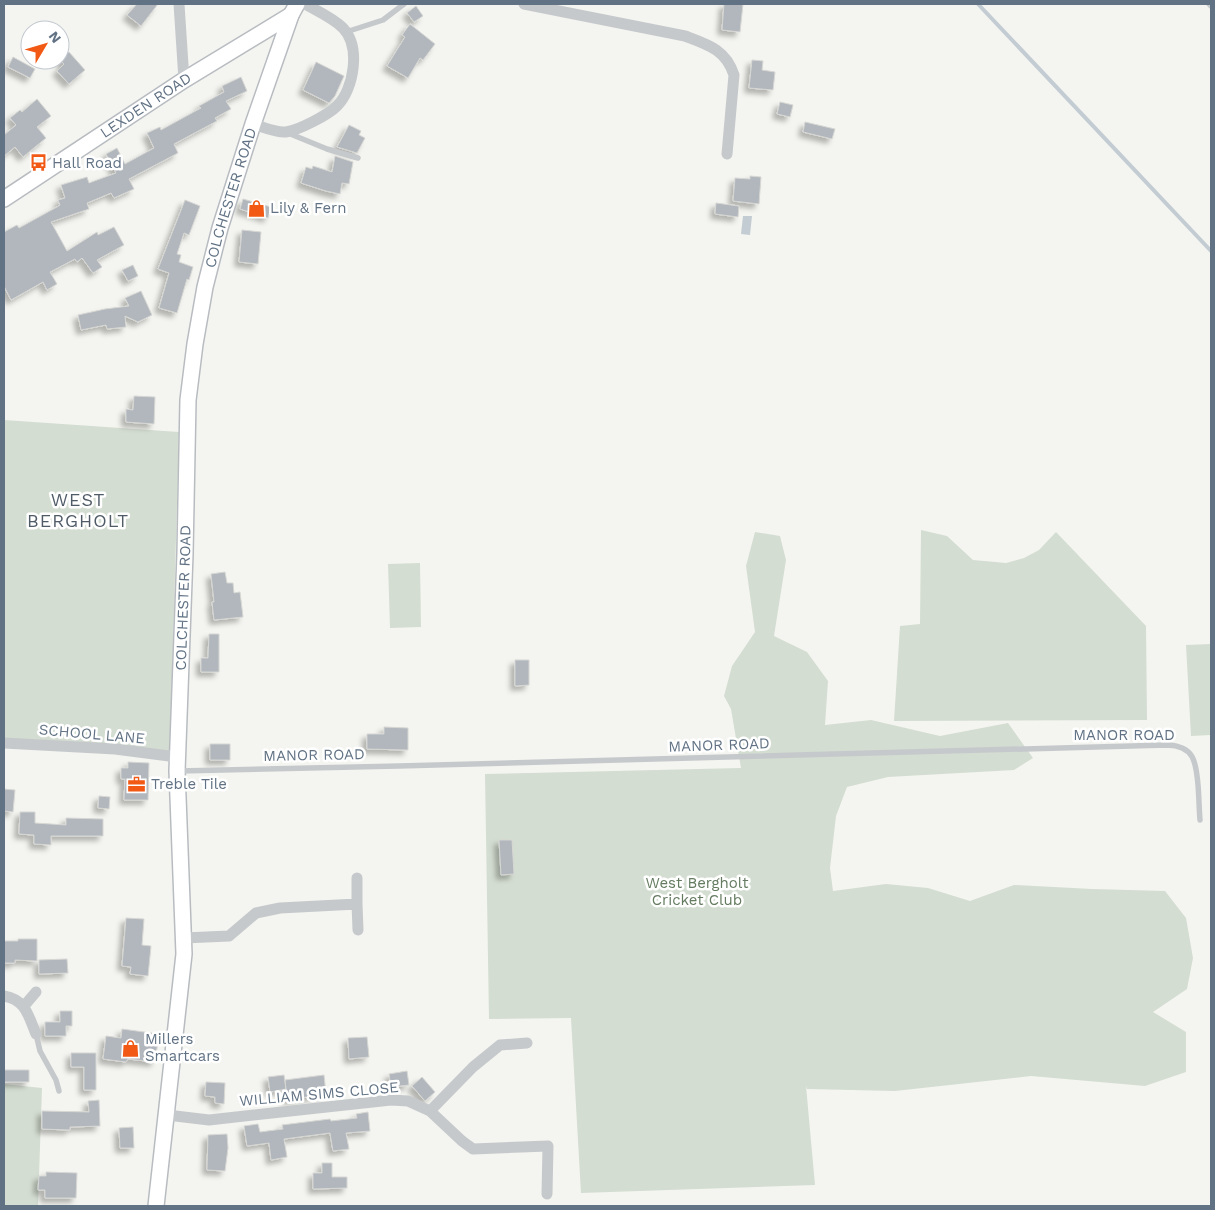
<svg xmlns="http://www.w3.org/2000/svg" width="1215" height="1210" viewBox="0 0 1215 1210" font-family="'Work Sans',sans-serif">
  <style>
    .green { fill: #d4ddd1 }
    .water { fill: #c3ccd2 }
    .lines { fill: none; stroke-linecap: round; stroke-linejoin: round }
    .stream { stroke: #c3ccd2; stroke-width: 4 }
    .building { fill: #b1b7bd; stroke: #d6d6d3; filter: url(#shadow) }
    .secondary-casing { stroke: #b8bcc1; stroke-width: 18 }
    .lane { stroke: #c6c9cc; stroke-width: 5.5 }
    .street { stroke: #c6c9cc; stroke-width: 11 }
    .secondary { stroke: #fff; stroke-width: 15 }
    .labels { text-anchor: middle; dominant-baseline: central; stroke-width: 5; stroke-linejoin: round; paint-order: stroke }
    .street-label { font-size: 15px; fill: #617284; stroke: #fff }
    .poi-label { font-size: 15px; fill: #617284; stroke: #fff; text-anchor: start }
    .park-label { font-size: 15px; fill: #647b60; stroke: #fff }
    .quarter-label { font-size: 18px; letter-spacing: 1px; fill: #505b68; stroke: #fff }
  </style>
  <defs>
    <filter id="shadow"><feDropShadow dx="-4.5" dy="4.5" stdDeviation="2.5" flood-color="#0004"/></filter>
  </defs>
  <rect width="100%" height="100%" fill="#f4f5f0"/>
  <path class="green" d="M4 420 179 432 170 751 4 738Z
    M921 530 947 536 973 560 1006 563 1024 558 1039 550 1056 532 1146 626 1147 720 894 721 900 626 920 624Z
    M755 532 780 536 786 560 774 636 807 652 828 681 825 725 871 720 940 736 1008 723 1033 758 1014 770 888 777 847 787 836 816 830 868 833 891 886 884 928 888 970 901 1014 885 1092 889 1165 891 1186 918 1193 958 1187 989 1153 1012 1186 1032V1072L1145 1086 1031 1076 895 1091 807 1089 806 1086 815 1185 581 1193 571 1018 489 1019 485 774 741 768 731 709 724 696 732 666 755 632 746 566Z
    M420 563 421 627 390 628 388 564Z
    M1211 644V735L1191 736 1186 645Z
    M4 1084 42 1088 38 1206H4Z"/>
  <path class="water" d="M743 216H752L750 235 741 234Z"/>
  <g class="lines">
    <path class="stream" d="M978 4 1211 251"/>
  </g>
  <path class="building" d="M137 4H158L141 26 127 15Z
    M724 4H743L740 32 722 30Z
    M416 6 423 16 414 22 407 13Z
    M410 24 435 44 423 60 420 58 408 78 387 66 405 37 402 35Z
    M69 52 85 70 69 84 57 71 64 64 60 60Z
    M13 57 35 69 30 78 8 67Z
    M752 60 763 61 762 70 775 72 773 90 749 88Z
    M316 62 344 76 335 96 329 103 303 90Z
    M241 77 247 91 226 101 231 109 215 118 217 121 174 144 178 153 129 179 134 189 114 198 111 193 87 203 89 209 51 222 67 251 97 232 98 235 114 227 124 245 97 260 102 267 93 273 82 258 77 262 75 259 50 272 57 284 47 290 43 282 11 300 4 286V232L17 225 19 228 57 207 60 205 58 200 65 198 61 185 87 177 89 183 116 173 106 154 117 148 125 164 154 148 147 133 160 127 161 130 201 108 199 106 224 92 222 86Z
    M37 99 51 116 37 127 46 138 23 157 15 147 4 156V135L16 125 10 118 20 110 22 112Z
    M780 102 793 105 790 117 777 114Z
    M805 122 835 129 832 139 803 132Z
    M349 125 361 131 359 135 365 138 357 153 337 147Z
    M335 156 353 162 349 184 342 183 340 194 326 191 301 183 306 167 312 169 313 166 332 172Z
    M750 176 761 177 759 204 733 201 735 178 750 179Z
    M243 199 271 207 268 218 240 209Z
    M185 200 200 206 189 235 184 233 177 254 181 255 179 262 193 267 189 280 187 279 177 313 159 308 169 273 158 269Z
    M716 203 739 206 738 217 715 214Z
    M242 230 261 232 258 264 239 262Z
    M133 265 138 276 128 281 122 270Z
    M141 291 152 315 138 322 125 316 126 327 107 329 106 325 81 330 78 315 105 309 129 306 125 298Z
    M134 396 155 397 154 424 126 422V409L133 410Z
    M225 572 227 583H233L234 593 240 592 243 617 214 620 212 602H214L211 574Z
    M209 634H219V672H201V658H208Z
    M515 660H529V685L515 686Z
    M384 727 408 728V750L367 749V734H384Z
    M210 744H230V760H210Z
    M128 762 149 763 148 800H124L125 779H121V768H128Z
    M4 789 15 790 13 812 4 811Z
    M99 796 110 797 109 809 98 808Z
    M20 812H35V823L66 825V818L103 819V836H51V845L34 844V835L19 834Z
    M499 840H512L514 874 501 875Z
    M126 918 144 919 142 945 151 946 148 976 130 974 131 967 122 966Z
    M18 939H37V961L15 960V963H4V941H18Z
    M67 959 68 973 39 974V960Z
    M60 1011H72V1026H66V1036H45V1022H60Z
    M122 1029 159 1034 155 1062 128 1059 126 1062 103 1059 106 1036 121 1038Z
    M367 1037 369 1057 349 1059 348 1038Z
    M71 1053H96V1090H84V1067H71Z
    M4 1070H29V1082H4Z
    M407 1071 409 1085 391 1087 389 1074Z
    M284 1075 286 1089 270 1092 268 1077Z
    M324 1075 326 1094 287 1100 285 1080Z
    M422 1077 435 1092 425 1101 412 1086Z
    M206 1082 225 1083 224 1104 215 1103V1097L205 1096Z
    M99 1100 100 1126 70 1127V1130L42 1129V1111L89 1112 88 1101Z
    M368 1112 370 1131 346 1133 349 1149 333 1151 330 1133 284 1139 287 1157 271 1160 269 1143 247 1146 244 1126 258 1124 260 1132 283 1129 282 1125 330 1119 331 1121 357 1118 356 1114Z
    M133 1127 134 1148H120L119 1128Z
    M227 1134 228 1148 225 1171 207 1170 208 1135Z
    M322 1163H332V1177H347V1188L313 1189V1173H322Z
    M46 1172 77 1173 76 1198H45V1190H38L39 1176H46Z"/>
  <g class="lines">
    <defs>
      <g id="secondary">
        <path id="s1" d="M4 199 184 80 291 15"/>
        <path id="s2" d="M156 1206 184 954 177 771 185 554 188 400 195 344 205 287 220 228 253 124 291 15 297 4"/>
      </g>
    </defs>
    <use href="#secondary" class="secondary-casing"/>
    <path class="lane" d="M1209 4 1211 6
      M346 32 383 20 404 4
      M288 133 327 149 358 158
      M179 771 399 766 1167 745C1194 746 1196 761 1198 785 1199 796 1199 808 1200 820
      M36 1034 40 1051 56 1080 59 1091"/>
    <path class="street" d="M179 4 184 80
      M524 4 685 36C709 45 726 50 734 75L727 154
      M253 124C263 127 276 133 286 132 299 130 328 115 337 106 354 89 361 47 343 28 333 18 317 11 305 4
      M4 743 115 749 177 757
      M357 904 358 930
      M184 938 229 936 256 913 280 908 357 904V878
      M4 996C26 1000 28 1015 36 1034
      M24 1006 36 992
      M430 1111 473 1067 500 1045 527 1043
      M167 1115 209 1120 391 1100 408 1101 430 1111 462 1141 473 1149 548 1146 547 1194"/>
    <use href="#secondary" class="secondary"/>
  </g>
  <defs>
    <symbol id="bus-bare" viewBox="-9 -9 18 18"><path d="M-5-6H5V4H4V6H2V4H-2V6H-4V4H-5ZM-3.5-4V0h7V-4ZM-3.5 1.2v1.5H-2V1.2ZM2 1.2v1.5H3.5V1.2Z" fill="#f15914" stroke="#fff" stroke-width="2.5" paint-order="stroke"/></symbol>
    <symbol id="shop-bare" viewBox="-9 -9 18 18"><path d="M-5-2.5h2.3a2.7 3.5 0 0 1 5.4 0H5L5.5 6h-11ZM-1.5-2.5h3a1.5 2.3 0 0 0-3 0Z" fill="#f15914" stroke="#fff" stroke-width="2.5" paint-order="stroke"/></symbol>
    <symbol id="office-bare" viewBox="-9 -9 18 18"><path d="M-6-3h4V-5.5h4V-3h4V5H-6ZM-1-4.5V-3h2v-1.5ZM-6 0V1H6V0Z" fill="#f15914" stroke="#fff" stroke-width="2.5" paint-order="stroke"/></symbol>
  </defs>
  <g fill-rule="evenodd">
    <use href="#bus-bare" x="26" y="150" width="25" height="25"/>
    <use href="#shop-bare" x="244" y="196" width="25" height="25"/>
    <use href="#office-bare" x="124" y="772" width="25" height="25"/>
    <use href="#shop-bare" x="118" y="1036" width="25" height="25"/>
  </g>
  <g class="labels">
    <g class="street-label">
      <text stroke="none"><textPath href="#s1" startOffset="170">LEXDEN ROAD</textPath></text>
      <text stroke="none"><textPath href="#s2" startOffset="1015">COLCHESTER ROAD</textPath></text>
      <text stroke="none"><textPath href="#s2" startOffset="610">COLCHESTER ROAD</textPath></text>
      <text transform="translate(92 734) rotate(5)">SCHOOL LANE</text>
      <text x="1124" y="735">MANOR ROAD</text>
      <text transform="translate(719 745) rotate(-2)">MANOR ROAD</text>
      <text transform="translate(314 755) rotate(-1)">MANOR ROAD</text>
      <text transform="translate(319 1094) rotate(-5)">WILLIAM SIMS CLOSE</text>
    </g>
    <g class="poi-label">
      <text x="52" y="163">Hall Road</text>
      <text x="270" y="208">Lily &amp; Fern</text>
      <text x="151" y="784">Treble Tile</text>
      <text x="145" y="1039">Millers<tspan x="145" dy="17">Smartcars</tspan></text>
    </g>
    <g class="park-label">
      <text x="697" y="883">West Bergholt<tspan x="697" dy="17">Cricket Club</tspan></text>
    </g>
    <g class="quarter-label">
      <text x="78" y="499">WEST<tspan x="78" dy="21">BERGHOLT</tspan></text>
    </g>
  </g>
  <rect width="1215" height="1210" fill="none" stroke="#617284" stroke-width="10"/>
  <g transform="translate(45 45) rotate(52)"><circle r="24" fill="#ffffff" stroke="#c0c7ce"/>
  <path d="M0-4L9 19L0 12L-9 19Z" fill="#f15914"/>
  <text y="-8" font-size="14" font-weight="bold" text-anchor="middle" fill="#617284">N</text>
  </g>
</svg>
